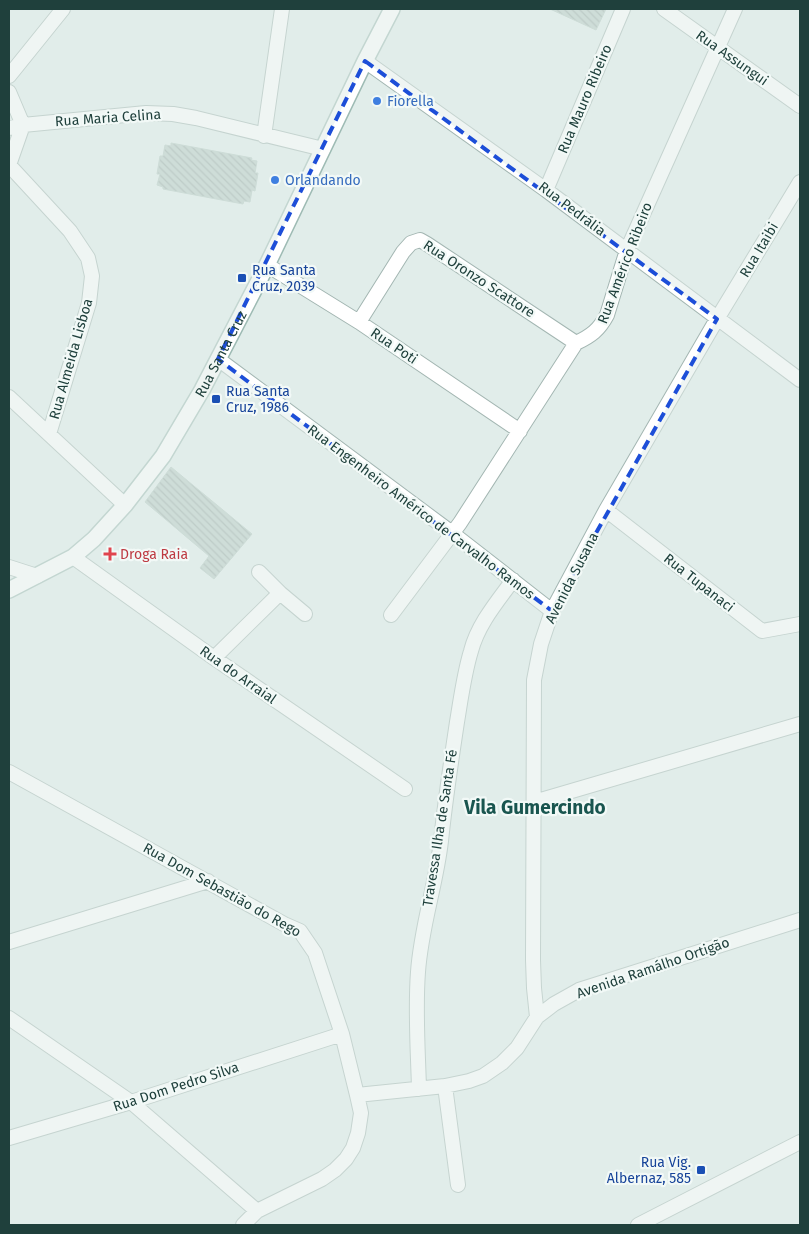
<svg xmlns="http://www.w3.org/2000/svg" width="809" height="1234" viewBox="0 0 809 1234" font-family="'Fira Sans',sans-serif">
  <style>
    .building { fill: url(#building-back-hatch); stroke: #b3c8c2 }
    .lines { fill: none; stroke-linecap: round; stroke-linejoin: round }
    .street-casing { stroke: #a3b6b2; stroke-width: 16 }
    .secondary-casing { stroke: #9ebbb4; stroke-width: 18 }
    .street { stroke: #fff; stroke-width: 14 }
    .secondary { stroke: #fff; stroke-width: 15 }
    .marked { fill: none; stroke: #1d4ed8; stroke-width: 4; stroke-dasharray: 10 6; stroke-linejoin: round }
    .shop-dot { fill: #3f7fe0; stroke: #f2f9f7; stroke-width: 2 }
    .transit-dot { fill: #1a4fb4; stroke: #f2f9f7; stroke-width: 2 }
    .health-dot { fill: #e0444e; stroke: #f2f9f7; stroke-width: 2 }
    .labels { text-anchor: middle; dominant-baseline: central; stroke-width: 4.5; stroke-linejoin: round; paint-order: stroke }
    .street-label { font-size: 14px; fill: #1f403c; stroke: #f2f9f7 }
    .shop-label { font-size: 14px; fill: #366cbe; stroke: #f2f9f7; text-anchor: start }
    .transit-label { font-size: 14px; fill: #164399; stroke: #f2f9f7; text-anchor: start }
    .health-label { font-size: 14px; fill: #be3a42; stroke: #f2f9f7; text-anchor: start }
    .district-label { font-size: 19px; font-weight: bold; fill: #19554f; stroke: #f2f9f7 }
  </style>
  <defs>
    <pattern id="building-back-hatch" width="6" height="6" patternUnits="userSpaceOnUse" patternTransform="scale(1.25)"><rect width="6" height="6" fill="#b6c9c3"/><path d="M-1 5l2 2M0 0l6 6M5-1l2 2" fill="none" stroke="#93a5a0"/></pattern>
  </defs>
  <rect width="100%" height="100%" fill="#e1edea"/>
  <path class="building" d="M550 9H606L596 30Z
    M171 143 252 158 251 160 257 161 255 173H258L255 191 252 190 250 202 244 201 243 204 163 189V187L157 185 160 174H157L160 156H163L165 145 171 146Z
    M171 467 252 534 214 579 200 568 209 556 145 502Z"/>
  <g class="lines">
    <defs>
      <path id="street" d="M664 9 800 106
        M365 61 546 190 800 380
        M9 76 63 9
        M9 92 23 125 9 165
        M9 128 23 125 146 113 173 114 196 118 323 149
        M264 136 282 9
        M9 165 70 231 88 258 92 276 89 303 49 434
        M546 190 623 9
        M267 265 359 322 520 431
        M359 322 403 252 411 243 420 240 427 244 576 343
        M218 359 452 533 552 611
        M9 397 125 505
        M606 510 762 631 800 624
        M73 557 214 658 405 789
        M9 567 37 576
        M259 572 280 593 305 614
        M391 615 460 523 576 343C591 336 599 330 607 315L627 250 735 9
        M214 658 280 593
        M9 772 284 924 300 931 315 953 342 1034 357 1095 361 1113 358 1133 353 1148 346 1159 335 1170 322 1179 257 1211 243 1225
        M534 802 800 724
        M9 942 208 881
        M537 1017 534 988 533 960 534 680 541 644 552 611 606 510 717 319 800 182
        M9 1018 131 1102 257 1211
        M445 1086 458 1185
        M419 1089C418 1050 415 1011 418 972 421 927 436 885 441 841 445 801 451 762 457 722 461 698 464 674 471 651 478 624 497 602 513 580
        M357 1095 445 1086 469 1081 483 1076 502 1063 517 1048 537 1017 554 1004 579 990 800 920
        M9 1138 131 1102 342 1034
        M638 1225 800 1142"/>
      <g id="secondary">
        <path id="s1" d="M9 590 73 557 94 539 125 505 163 456 202 390 267 265 365 61 392 9"/>
      </g>
    </defs>
    <use href="#street" class="street-casing"/>
    <use href="#secondary" class="secondary-casing"/>
    <use href="#street" class="street"/>
    <use href="#secondary" class="secondary"/>
  </g>
  <path d="M0 0H809V1234H0ZM365 61 717 319 552 611 218 359Z" fill="#e1edea" fill-opacity=".55" fill-rule="evenodd"/>
  <path class="marked" d="M365 61 717 319 552 611 218 359Z"/>
  <g class="shop-dot">
    <circle cx="377" cy="101" r="5"/>
    <circle cx="275" cy="180" r="5"/>
  </g>
  <g class="transit-dot">
    <rect x="237" y="273" width="10" height="10" rx="2.5"/>
    <rect x="211" y="394" width="10" height="10" rx="2.5"/>
    <rect x="696" y="1165" width="10" height="10" rx="2.5"/>
  </g>
  <path class="health-dot" d="M107.5 546.5h5v5h5v5h-5v5h-5v-5h-5v-5h5z"/>
  <g class="labels">
    <g class="street-label">
      <text transform="translate(732 58) rotate(35)">Rua Assungui</text>
      <text transform="translate(585 99) rotate(-67)">Rua Mauro Ribeiro</text>
      <text transform="translate(108 118) rotate(-4)">Rua Maria Celina</text>
      <text transform="translate(572 209) rotate(37)">Rua Pedrália</text>
      <text transform="translate(759 250) rotate(-59)">Rua Itaibi</text>
      <text transform="translate(625 263) rotate(-69)">Rua Américo Ribeiro</text>
      <text transform="translate(479 279) rotate(33)">Rua Oronzo Scattore</text>
      <text transform="translate(394 346) rotate(34)">Rua Poti</text>
      <text stroke="none"><textPath href="#s1" startOffset="325">Rua Santa Cruz</textPath></text>
      <text transform="translate(71 359) rotate(-74)">Rua Almeida Lisboa</text>
      <text transform="translate(421 512) rotate(37)">Rua Engenheiro Américo de Carvalho Ramos</text>
      <text transform="translate(572 578) rotate(-63)">Avenida Susana</text>
      <text transform="translate(699 583) rotate(38)">Rua Tupanaci</text>
      <text transform="translate(238 675) rotate(35)">Rua do Arraial</text>
      <text transform="translate(440 828) rotate(-81)">Travessa Ilha de Santa Fé</text>
      <text transform="translate(222 890) rotate(29)">Rua Dom Sebastião do Rego</text>
      <text transform="translate(653 968) rotate(-19)">Avenida Ramálho Ortigão</text>
      <text transform="translate(176 1087) rotate(-18)">Rua Dom Pedro Silva</text>
    </g>
    <g class="shop-label">
      <text x="387" y="101">Fiorella</text>
      <text x="285" y="180">Orlandando</text>
    </g>
    <g class="transit-label">
      <text x="252" y="270">Rua Santa<tspan x="252" dy="16">Cruz, 2039</tspan></text>
      <text x="226" y="391">Rua Santa<tspan x="226" dy="16">Cruz, 1986</tspan></text>
      <text x="691" y="1162" text-anchor="end">Rua Vig.<tspan x="691" dy="16">Albernaz, 585</tspan></text>
    </g>
    <g class="health-label">
      <text x="120" y="554">Droga Raia</text>
    </g>
    <g class="district-label">
      <text x="535" y="807">Vila Gumercindo</text>
    </g>
  </g>
  <rect width="809" height="1234" fill="none" stroke="#1f403c" stroke-width="20"/>
</svg>
